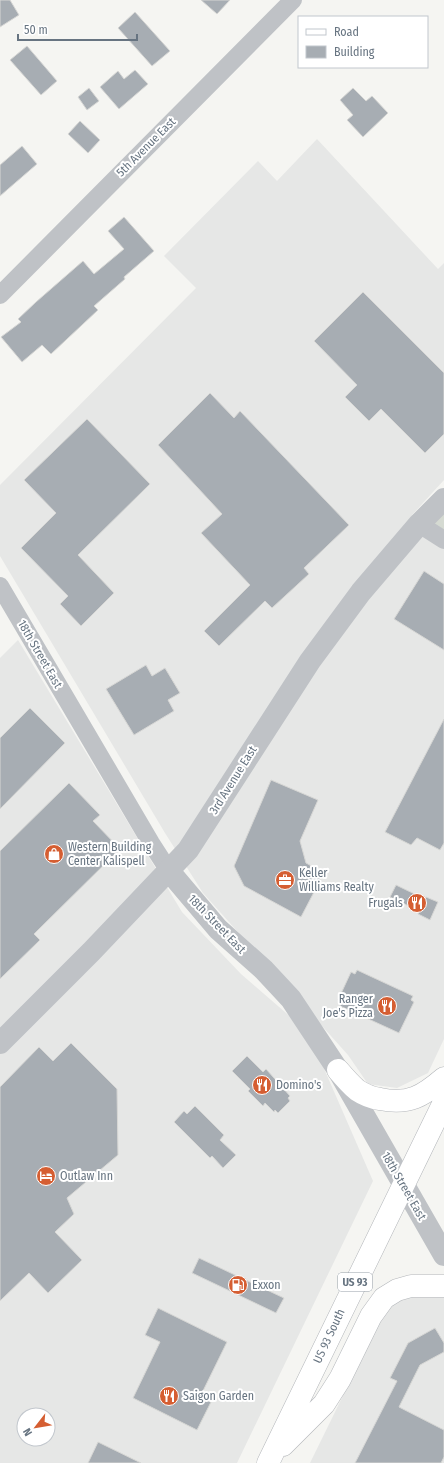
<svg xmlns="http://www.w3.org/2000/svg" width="444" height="1463" viewBox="0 0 444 1463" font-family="'Fira Sans Condensed',sans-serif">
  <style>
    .built { fill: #e6e7e6; fill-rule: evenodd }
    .green { fill: #d5dad2 }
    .building { fill: #a7adb3; stroke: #d7d7d5 }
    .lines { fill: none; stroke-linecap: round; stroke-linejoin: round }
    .primary-casing { stroke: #b3b6ba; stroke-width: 23 }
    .minor { stroke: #bfc2c6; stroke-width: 18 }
    .tertiary { stroke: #bfc2c6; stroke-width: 22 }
    .primary { stroke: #fff; stroke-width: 22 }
    .labels { text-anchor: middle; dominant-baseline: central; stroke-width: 4; stroke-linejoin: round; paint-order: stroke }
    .shield { fill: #fff; stroke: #959ea7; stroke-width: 1 }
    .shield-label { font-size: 11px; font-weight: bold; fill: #677481 }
    .street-label { font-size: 12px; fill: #677481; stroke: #fff }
    .poi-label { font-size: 12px; fill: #677481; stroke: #fff; text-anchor: start }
  </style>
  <rect width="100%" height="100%" fill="#f5f5f2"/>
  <path class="built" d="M317 139 438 269 444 263V480L412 515 444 531V1039L428 1073 397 1088 368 1084 348 1055 203 893 165 833 0 556V485L196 288 164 256 258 161 277 181Z
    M18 640 182 912 241 974 293 1019 322 1064 373 1181 237 1463H0V658ZM24 1415H48V1439H24Z
    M436 1293 444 1297V1463H310L386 1308 399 1297Z"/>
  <path class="green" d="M444 512V530L432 523Z"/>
  <path class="building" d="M0 0H10L19 15 0 27Z
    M201 0H230L217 14Z
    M135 12 170 51 152 66 118 28Z
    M27 46 57 81 41 95 10 60Z
    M135 70 148 84 119 109 100 87 118 71 124 79Z
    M89 88 99 101 87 110 78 97Z
    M353 88 366 101 372 96 388 113 363 137 347 120 353 115 340 100Z
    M80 121 100 140 88 153 68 134Z
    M22 146 37 164 0 196V165Z
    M124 217 154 251 124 277 125 279 94 306 98 310 51 354 42 345 22 362 1 337 21 322 18 319 36 302 83 261 94 274 124 249 108 231Z
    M363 292 444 373V434L425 453 381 409 369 421 345 397 357 385 314 341Z
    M210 393 234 418 240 411 349 525 304 568 309 574 272 608 265 601 219 646 204 631 250 585 201 533 222 514 158 445Z
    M87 419 150 484 78 555 114 593 81 626 60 604 68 596 21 548 56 513 24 480Z
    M424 571 444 584V650L394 619Z
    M146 665 152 676 165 668 180 693 168 700 174 711 134 735 106 689Z
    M30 708 65 743 0 809V738Z
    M444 719V843L440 850 417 838 411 845 385 832Z
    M271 780 318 800 300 841 306 863 324 873 301 917 244 886 234 866Z
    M69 783 100 815 93 821 120 849 34 934 40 940 0 979V851Z
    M396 885 425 899 426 897 438 902 430 920 418 914 419 911 390 897Z
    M357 970 413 996 411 1000 414 1002 399 1033 340 1006 342 1002 338 1000 351 972 355 974Z
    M71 1043 117 1089 118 1155 67 1198 74 1214 55 1232 82 1260 48 1293 29 1273 0 1301V1087L39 1047 53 1061Z
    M247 1056 263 1072 266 1069 290 1096 288 1098 290 1101 278 1113 275 1110 274 1112 265 1103 263 1106 248 1091 250 1089 232 1071Z
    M195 1106 224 1135 220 1140 236 1155 223 1168 212 1156 210 1158 174 1122 184 1111 187 1114Z
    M199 1258 284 1298 276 1313 192 1273Z
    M158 1308 227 1342 201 1395 212 1400 197 1430 133 1398 160 1342 145 1335Z
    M435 1328 444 1343V1352L420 1365 399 1407 444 1430V1457L441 1463H355L397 1381 390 1378 408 1343Z
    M98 1442 141 1463H88Z"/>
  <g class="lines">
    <defs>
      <path id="primary" d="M338 1070C344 1077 350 1084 357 1090 363 1094 373 1098 380 1099 409 1105 423 1096 444 1078
        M283 1445 324 1404 340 1379 371 1316 384 1298 397 1290 411 1286H444
        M268 1463 444 1102"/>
    </defs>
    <use href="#primary" class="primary-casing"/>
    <path class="minor" d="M0 295 293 0
      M419 524 444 540
      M0 586 151 843 169 871"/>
    <path class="tertiary" d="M169 871 218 929 264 970 291 999 338 1070 444 1255
      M0 1043 91 952 188 850 310 661 361 592 419 524 444 499"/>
    <use href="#primary" class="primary"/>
  </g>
  <defs>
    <symbol id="shop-disc" viewBox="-11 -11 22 22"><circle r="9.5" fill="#d55e32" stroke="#fff"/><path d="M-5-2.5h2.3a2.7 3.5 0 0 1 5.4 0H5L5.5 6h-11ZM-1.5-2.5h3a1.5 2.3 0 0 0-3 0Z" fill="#fff"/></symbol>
    <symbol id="office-disc" viewBox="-11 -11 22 22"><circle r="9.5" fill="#d55e32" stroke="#fff"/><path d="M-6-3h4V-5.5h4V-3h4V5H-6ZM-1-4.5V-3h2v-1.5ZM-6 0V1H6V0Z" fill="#fff"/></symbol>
    <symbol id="restaurant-disc" viewBox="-11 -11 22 22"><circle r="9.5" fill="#d55e32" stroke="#fff"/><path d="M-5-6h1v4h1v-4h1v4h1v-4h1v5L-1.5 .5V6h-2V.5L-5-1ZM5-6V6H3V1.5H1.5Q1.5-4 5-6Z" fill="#fff"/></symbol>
    <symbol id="hotel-disc" viewBox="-11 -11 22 22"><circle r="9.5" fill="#d55e32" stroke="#fff"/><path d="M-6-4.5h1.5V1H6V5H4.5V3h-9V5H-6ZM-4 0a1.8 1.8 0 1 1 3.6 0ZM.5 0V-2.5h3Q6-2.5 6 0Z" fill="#fff"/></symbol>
    <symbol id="fuel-disc" viewBox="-11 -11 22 22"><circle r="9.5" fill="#d55e32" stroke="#fff"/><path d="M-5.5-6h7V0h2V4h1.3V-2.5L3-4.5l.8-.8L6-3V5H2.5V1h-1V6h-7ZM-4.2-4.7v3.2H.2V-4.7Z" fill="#fff"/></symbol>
  </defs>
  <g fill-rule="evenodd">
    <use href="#shop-disc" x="43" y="843" width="22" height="22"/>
    <use href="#office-disc" x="274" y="869" width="22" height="22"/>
    <use href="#restaurant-disc" x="406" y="892" width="22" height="22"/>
    <use href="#restaurant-disc" x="376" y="995" width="22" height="22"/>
    <use href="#restaurant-disc" x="251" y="1074" width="22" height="22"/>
    <use href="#hotel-disc" x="35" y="1165" width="22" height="22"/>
    <use href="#fuel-disc" x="227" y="1274" width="22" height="22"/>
    <use href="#restaurant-disc" x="158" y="1385" width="22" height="22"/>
  </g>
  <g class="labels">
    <rect class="shield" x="338" y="1273" width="34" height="18" rx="3"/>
    <g class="shield-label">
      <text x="355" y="1282">US 93</text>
    </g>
    <g class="street-label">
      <text transform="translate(146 147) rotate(-45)">5th Avenue East</text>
      <text transform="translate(40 654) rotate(60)">18th Street East</text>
      <text transform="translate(233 780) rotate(-58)">3rd Avenue East</text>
      <text transform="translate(217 924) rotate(46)">18th Street East</text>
      <text transform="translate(404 1186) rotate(60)">18th Street East</text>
      <text transform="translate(329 1336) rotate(-65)">US 93 South</text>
    </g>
    <g class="poi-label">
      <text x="68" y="847">Western Building<tspan x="68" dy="14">Center Kalispell</tspan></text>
      <text x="299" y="873">Keller<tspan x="299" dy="14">Williams Realty</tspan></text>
      <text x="403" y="903" text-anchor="end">Frugals</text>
      <text x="373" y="999" text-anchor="end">Ranger<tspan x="373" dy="14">Joe's Pizza</tspan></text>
      <text x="276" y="1085">Domino's</text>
      <text x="60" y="1176">Outlaw Inn</text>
      <text x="252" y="1285">Exxon</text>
      <text x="183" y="1396">Saigon Garden</text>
    </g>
  </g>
  <rect x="298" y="16" width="130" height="52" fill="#ffffff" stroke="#c2c7cd"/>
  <rect x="306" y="29" width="20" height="6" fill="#ffffff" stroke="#c2c7cd"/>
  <text x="334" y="36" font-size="12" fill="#677481">Road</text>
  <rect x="306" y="46" width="20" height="12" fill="#a7adb3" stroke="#c2c7cd"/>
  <text x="334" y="56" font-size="12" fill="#677481">Building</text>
  <g transform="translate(36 1427) rotate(239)"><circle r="19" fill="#ffffff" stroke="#c2c7cd"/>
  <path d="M0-3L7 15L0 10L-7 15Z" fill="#d55e32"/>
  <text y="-6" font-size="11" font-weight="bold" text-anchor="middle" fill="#677481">N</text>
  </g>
  <path d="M18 34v6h119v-6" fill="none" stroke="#677481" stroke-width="2"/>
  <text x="24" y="34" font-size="12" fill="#677481" stroke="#ffffff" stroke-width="3" paint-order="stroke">50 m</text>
</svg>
